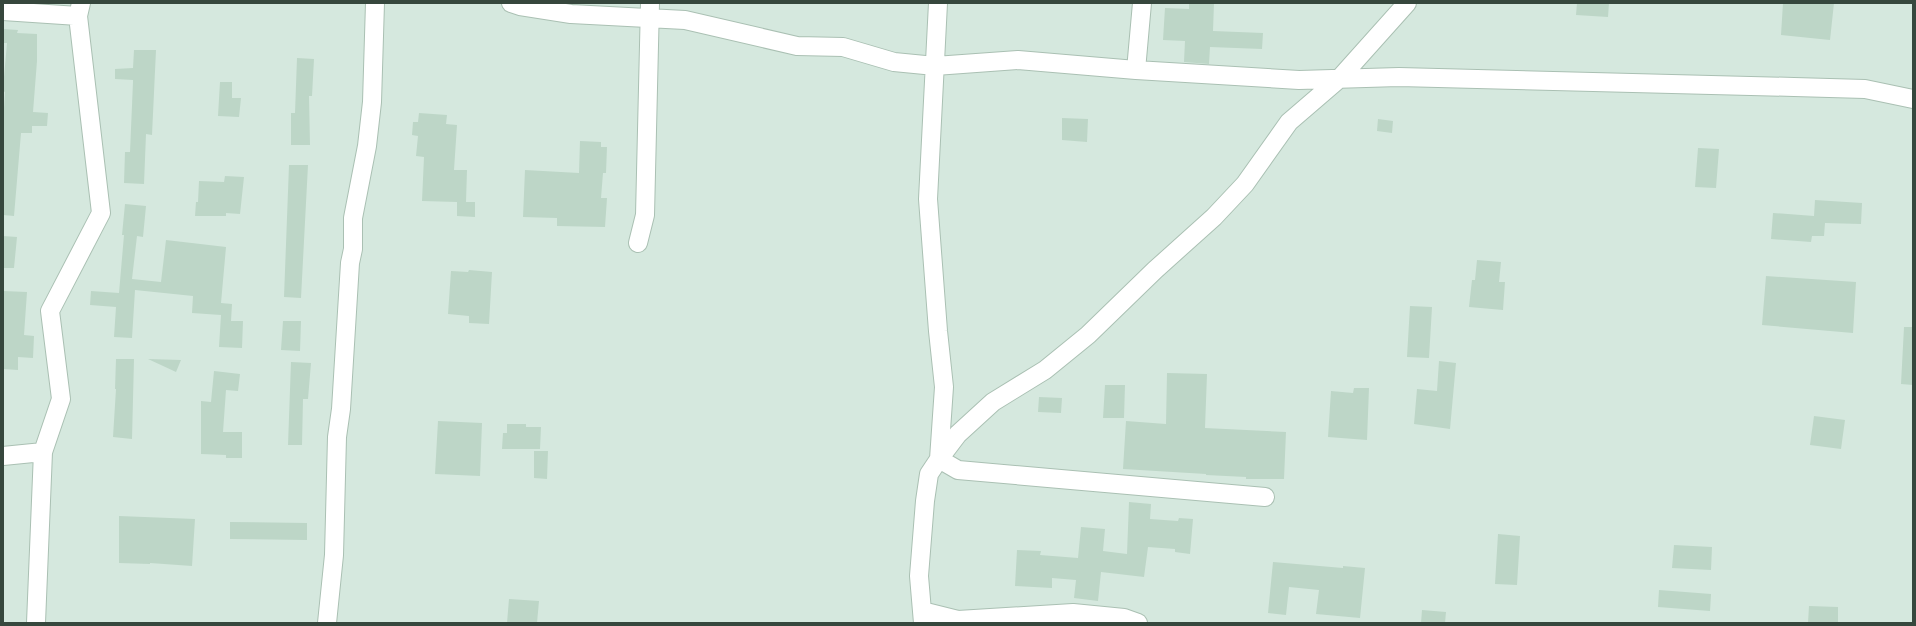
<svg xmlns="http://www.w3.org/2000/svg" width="1916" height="626" viewBox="0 0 1916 626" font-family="'Alegreya Sans',sans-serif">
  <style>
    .residential { fill: #d5e8de }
    .building { fill: #bdd6c7 }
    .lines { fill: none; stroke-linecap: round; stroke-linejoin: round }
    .minor-casing { stroke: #aac0b3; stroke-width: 20 }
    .minor { stroke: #fff; stroke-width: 18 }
  </style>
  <rect width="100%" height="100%" fill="#e7f4ee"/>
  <path class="residential" d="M3 3H1913V623H3Z"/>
  <path class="building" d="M1189 3H1214L1213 31 1263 33 1262 49 1210 47 1209 64 1184 62 1185 41 1163 40 1165 8 1189 9Z
    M1577 3H1609L1608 17 1576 15Z
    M1783 3H1834L1830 40 1781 35Z
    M3 29 18 30 17 33 37 34V61L33 112 48 113 47 126H32V133H21L14 216 3 215V124L5 92 3 91V77H4L7 43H3Z
    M134 50H156L152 135 146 134 144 184 124 183 125 152H130L133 82V80L115 79V69L133 68Z
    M297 58 314 59 312 96H309L310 145H291V113H295Z
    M220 82H232V98H241L239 117 218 116Z
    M419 113 447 115 446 124 457 125 454 170H467L466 202H475V217L457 216V202L422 201 424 157 416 156 418 136 412 135 413 122H418Z
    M1062 118 1088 119 1087 142 1062 140Z
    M1378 119 1393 121 1392 133 1377 131Z
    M580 141 601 142V147H607L606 173H603L601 198H607L605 227 557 226V218L523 217 525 170 579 173Z
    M1698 148 1719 149 1716 188 1695 187Z
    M289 165H308L301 298 284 297Z
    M225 176 244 177 240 214 226 213V216H195L196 202H198L199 181 224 182Z
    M1815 200 1862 203 1861 224 1825 223 1824 236H1812L1811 242 1771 239 1773 213 1814 216Z
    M125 204 146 206 143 237 137 236 132 279 161 282 166 240 226 247 221 303 232 304 231 321H243L242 348 219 347 221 315 192 313 193 296 135 290 132 338 114 337 116 307 90 305 91 291 119 293 124 235H122Z
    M3 236 17 237 14 268H3Z
    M1477 260 1501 262 1499 282H1505L1503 310 1469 307 1472 280H1475Z
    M469 270 492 272 489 324 469 323V316L448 314 451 271 468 272Z
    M1766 276 1856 282 1853 333 1762 325Z
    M3 291 27 292 24 335 34 336 33 358 18 357V370L3 369Z
    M1410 306 1432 307 1429 358 1407 357Z
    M283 321H301L300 351 281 350Z
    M1904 327H1913V385L1901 384Z
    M116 359H134L132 439 113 437 116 389H115Z
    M148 359 181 360 176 372Z
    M1439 361 1456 363 1450 429 1414 424 1417 389 1437 391Z
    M291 362 311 363 308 399H303L302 445H288Z
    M214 371 240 374 238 391 226 390 223 432H242V458H226V455L201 454V401L211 402Z
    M1167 373 1207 374 1205 428 1286 432 1284 479H1246V477L1206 475V474L1123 469 1126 421 1166 424Z
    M1105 385H1125L1124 418H1103Z
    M1354 388H1369L1367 440 1328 437 1331 391 1353 393Z
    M1039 397 1062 398 1061 413 1038 412Z
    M1814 416 1845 420 1841 449 1810 445Z
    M438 421 482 423 480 476 435 474Z
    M507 424H526V427H541L540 449H502L503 433H507Z
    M534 451H548L547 479 534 478Z
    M1129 502 1151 504 1150 519 1178 521 1179 518 1193 519 1190 554 1175 552V549L1148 547 1144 577 1101 572 1098 601 1074 598 1076 580 1052 578V588L1015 586 1017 550 1041 551 1040 555 1078 558 1081 527 1105 529 1103 551 1127 554Z
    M119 516 195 519 192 566 150 563V564L119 563Z
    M230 522 307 523V540L230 539Z
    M1498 534 1520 536 1517 585 1495 584Z
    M1674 545 1712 547 1711 570 1672 568Z
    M1273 562 1343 568V566L1365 568 1360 618 1316 614 1319 590 1289 587 1286 615 1268 613Z
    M1659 590 1711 594 1710 611 1658 607Z
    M509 599 539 601 537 623H507Z
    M1809 606 1838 607V623H1808Z
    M1422 610 1446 612 1445 623H1421Z"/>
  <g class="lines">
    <defs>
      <path id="minor" d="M511 3 520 6 571 14 685 20 797 46 843 47 894 62 935 66 1018 60 1136 70 1299 80 1399 77 1794 87 1865 89 1913 99
        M3 11 78 16
        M1136 70 1142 3
        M638 243 645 215 650 3
        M3 456 43 452 61 399 50 311 101 213 78 16 81 3
        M1265 497 958 470 939 459 958 434 993 402 1045 370 1088 335 1155 270 1214 217 1245 184 1289 122 1339 79 1407 3
        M922 611 958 620 1073 613 1124 618 1138 623
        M36 623 43 452
        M327 623 334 555 337 437 341 409 350 263 353 249V218L367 146 372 102 375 3
        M923 623 919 576 925 501 929 474 939 459 944 387 938 331 928 199 938 3"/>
    </defs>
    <use href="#minor" class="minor-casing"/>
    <use href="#minor" class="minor"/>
  </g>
  <rect width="1916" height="626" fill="none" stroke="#36473d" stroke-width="8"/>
</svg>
